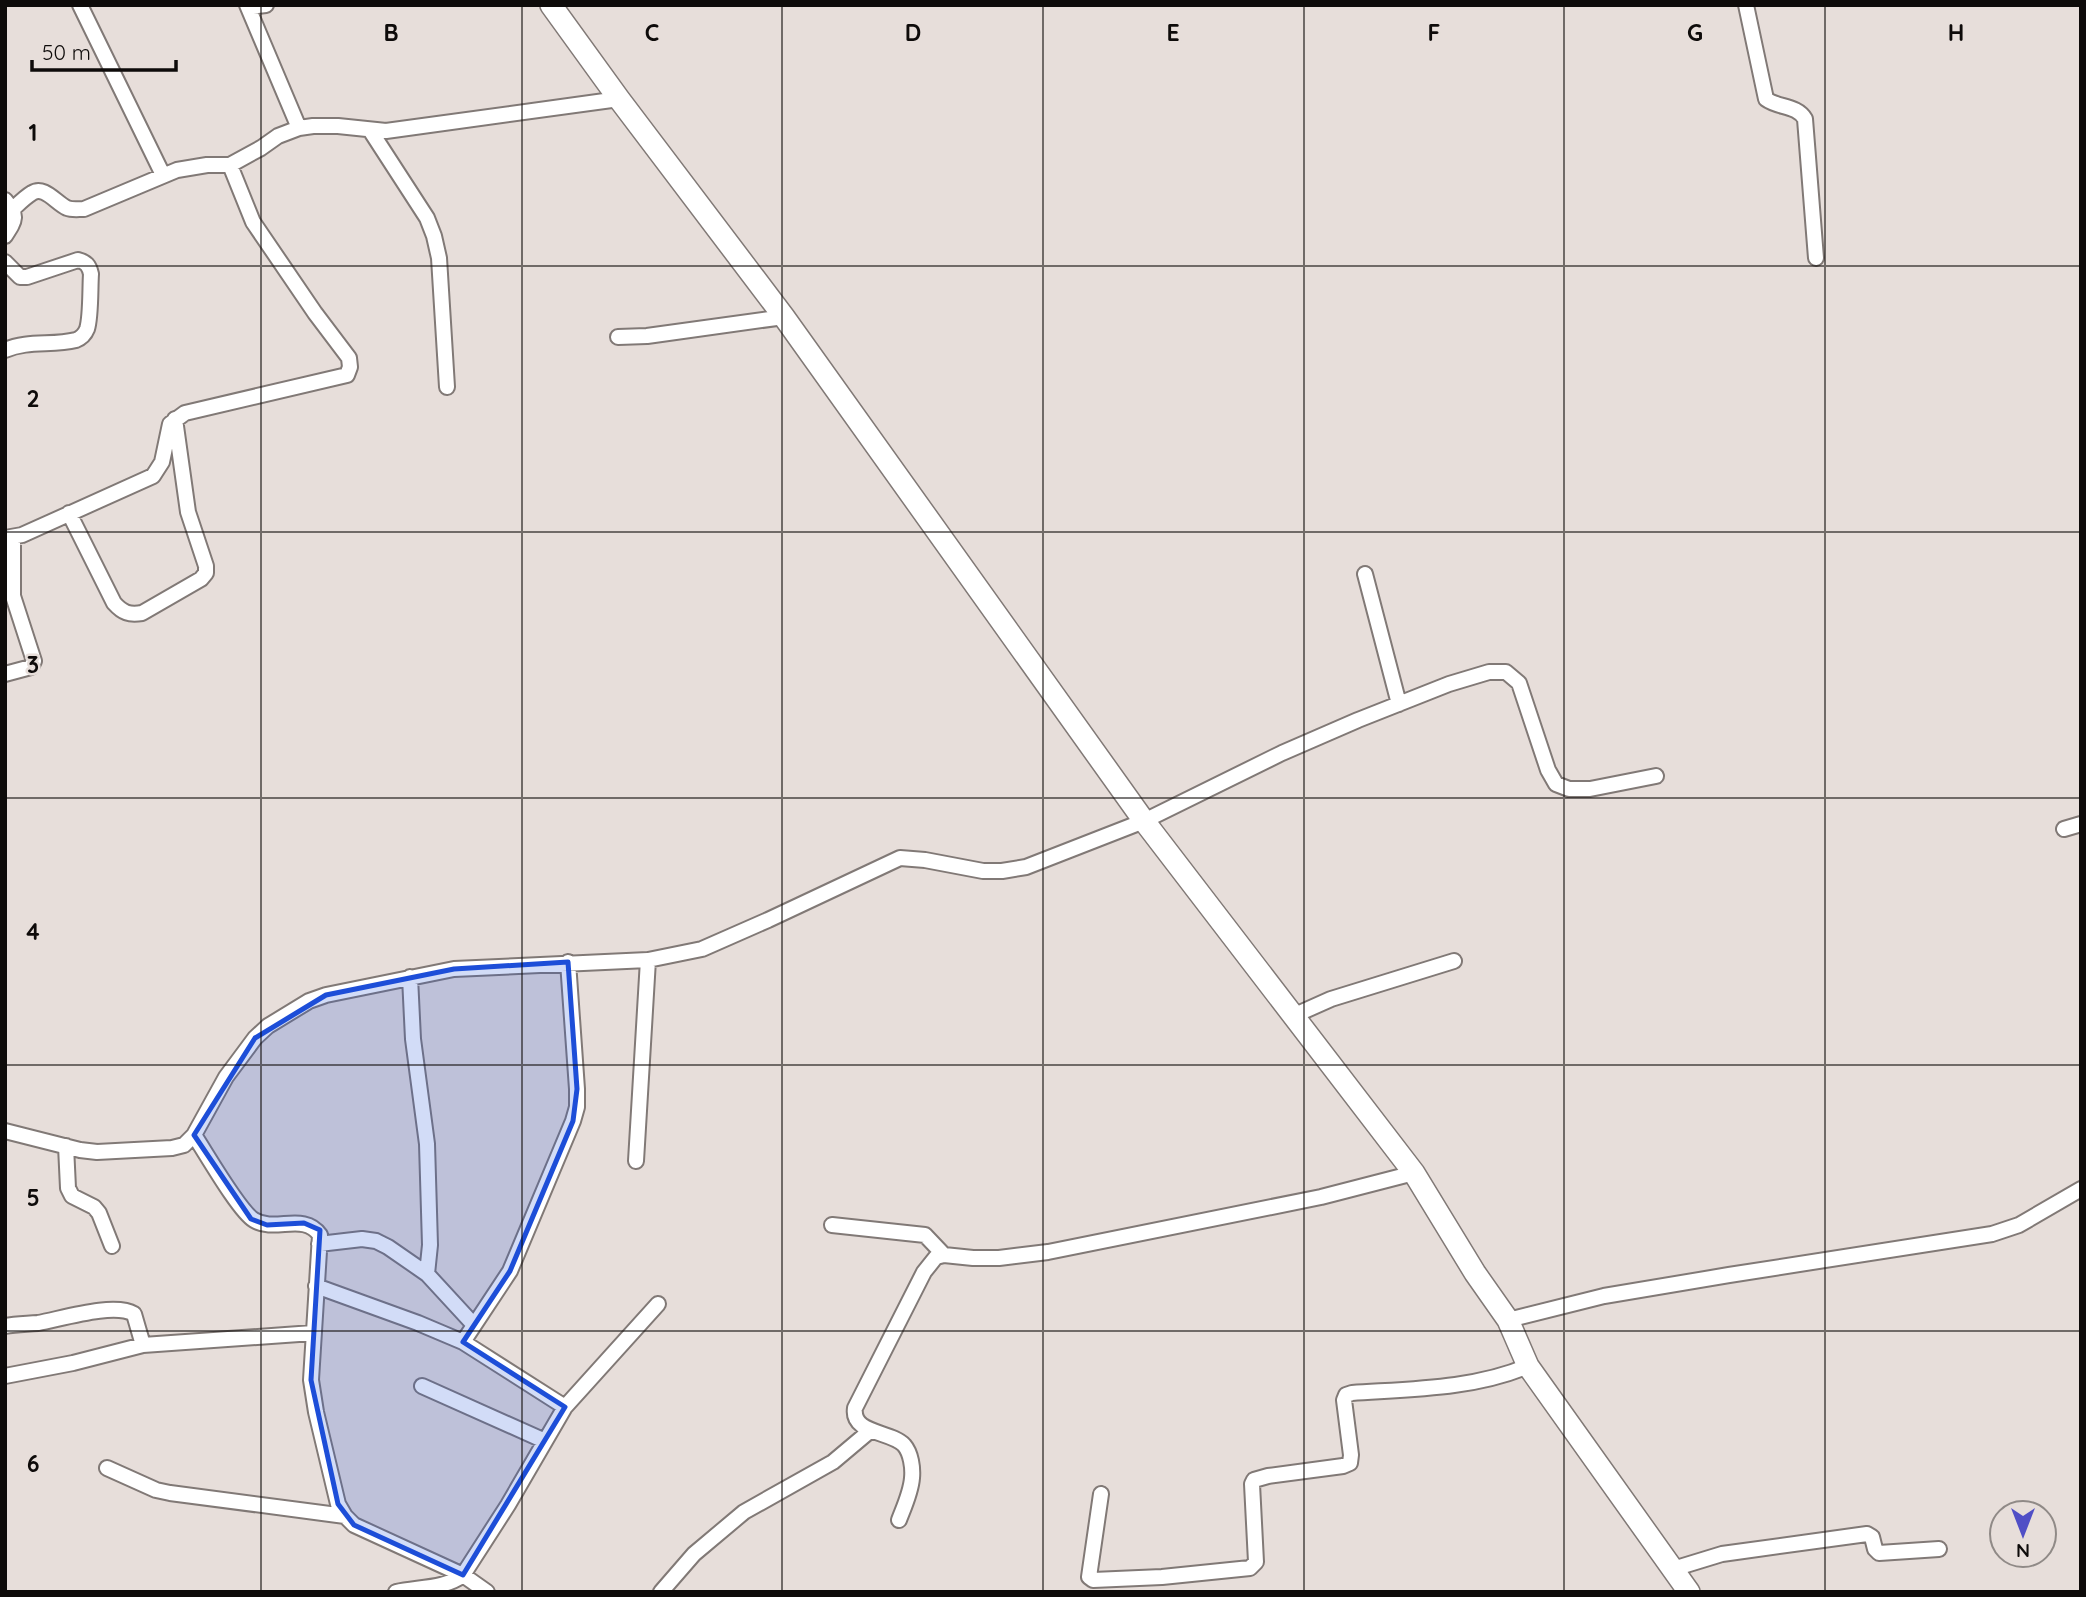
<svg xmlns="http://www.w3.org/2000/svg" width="2086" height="1597" viewBox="0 0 2086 1597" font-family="Quicksand,sans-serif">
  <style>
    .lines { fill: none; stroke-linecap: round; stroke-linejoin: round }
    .street-casing { stroke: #817976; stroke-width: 18 }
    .secondary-casing { stroke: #817976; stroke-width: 24 }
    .street { stroke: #fff; stroke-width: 14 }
    .secondary { stroke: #fff; stroke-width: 21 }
    .marked { fill: #1d4ed8; fill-opacity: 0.2; stroke: #1d4ed8; stroke-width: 5; stroke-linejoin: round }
    .grid { fill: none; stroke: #0e0b0a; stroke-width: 2; stroke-opacity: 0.55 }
    .grid-label { font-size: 23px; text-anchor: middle; font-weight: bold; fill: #0e0b0a; stroke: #e7deda; stroke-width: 5; stroke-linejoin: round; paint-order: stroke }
  </style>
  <rect width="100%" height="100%" fill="#e7deda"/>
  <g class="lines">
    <defs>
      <path id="street" d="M80 5 163 175
        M247 5 299 128
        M1746 5 1766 99C1778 108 1797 105 1805 119L1816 258
        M248 7 266 5
        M370 130 427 218 434 236 439 258 447 387
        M5 200C18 216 16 219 5 236
        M5 216C14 209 22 199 32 193 44 185 56 203 67 208 72 210 78 209 84 209L177 170 207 165H230L261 148 278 136 299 128 313 126H338L386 131 619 99
        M5 262 20 277H27L78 260C86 262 89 265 91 274 90 288 91 317 87 329 85 334 81 338 76 340 52 346 28 340 5 350
        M618 337 647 336 784 317
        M69 513 114 603C123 613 129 615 142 613L201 579 206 573V566L188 512 175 419
        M5 538 22 535 153 476 162 462 170 424 185 413 347 375 350 367 349 358 315 313 253 222 230 165
        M1365 574 1399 704
        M5 674 31 667 34 661 13 596V538
        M2064 829 2081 824
        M410 977 413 1039 427 1144 430 1245 427 1274
        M1293 1016 1331 999 1454 961
        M5 1131 80 1150 97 1152 172 1148 184 1145 194 1135 226 1077 255 1038 268 1026 309 1001 326 995 454 969 648 960 702 949 768 920 900 858 925 860 983 871H1002L1026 867 1144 821 1282 753 1358 720 1449 684 1489 672H1506L1519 683 1548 770 1556 784 1569 789H1590L1656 776
        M194 1135C206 1153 239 1211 254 1220 275 1233 304 1212 320 1235L311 1380 316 1412 338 1504 345 1516 354 1525 463 1575 487 1592
        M66 1146 68 1188 72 1196 94 1207 99 1213 112 1246
        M636 1161 648 960
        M832 1225 925 1235 944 1255
        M319 1244 362 1239 376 1241 388 1247 427 1274 474 1325
        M316 1286 418 1323 463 1342 565 1407
        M1508 1320 1604 1296 1729 1275 1992 1234 2019 1225 2081 1189
        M5 1326C16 1324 27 1324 38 1323 61 1319 114 1302 134 1314L143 1345
        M463 1342 510 1271 573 1121 577 1107V1089L568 962
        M5 1376 73 1363 143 1345 313 1333
        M422 1386 545 1441
        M107 1468 156 1490 170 1493 345 1516
        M1101 1494 1089 1577 1093 1580 1162 1577 1250 1568 1256 1562 1252 1484 1254 1480 1268 1476 1343 1466 1350 1463 1351 1455 1344 1400 1346 1395 1352 1393C1410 1389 1474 1389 1528 1366
        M899 1520C904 1507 911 1492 912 1478 913 1468 911 1453 904 1445 891 1431 851 1434 855 1408L924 1272 936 1257 944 1255 973 1258H999L1048 1252 1321 1197 1414 1173
        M1673 1569 1722 1554 1867 1534 1872 1537 1875 1549 1879 1553 1939 1549
        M396 1592C418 1587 445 1589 463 1575L508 1505 565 1407 658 1304
        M661 1592 694 1554 744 1512 833 1462 871 1430"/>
      <path id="secondary" d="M551 5 619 99 784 317 1144 821 1414 1173 1475 1273 1508 1320 1528 1366 1689 1592"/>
    </defs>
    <use href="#street" class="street-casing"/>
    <use href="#secondary" class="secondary-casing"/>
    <use href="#street" class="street"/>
    <use href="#secondary" class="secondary"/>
  </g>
  <path class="marked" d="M568 962 577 1089 573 1121 510 1271 463 1342 565 1407 463 1575 354 1525 338 1504 311 1380 320 1230 304 1223 267 1225 251 1219 194 1135 255 1038 326 995 454 969Z"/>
  <path class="grid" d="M261 5V1592M522 5V1592M782 5V1592M1043 5V1592M1304 5V1592M1564 5V1592M1825 5V1592M5 266H2081M5 532H2081M5 798H2081M5 1065H2081M5 1331H2081"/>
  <g class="grid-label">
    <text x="391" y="41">B</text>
    <text x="652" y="41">C</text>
    <text x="913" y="41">D</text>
    <text x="1173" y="41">E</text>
    <text x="1434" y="41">F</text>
    <text x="1695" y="41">G</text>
    <text x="1956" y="41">H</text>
    <text x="33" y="141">1</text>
    <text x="33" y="407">2</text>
    <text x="33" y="673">3</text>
    <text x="33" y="940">4</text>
    <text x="33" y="1206">5</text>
    <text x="33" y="1472">6</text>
  </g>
  <rect width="2086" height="1597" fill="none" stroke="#0e0b0a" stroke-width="14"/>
  <g transform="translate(2023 1534) rotate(180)"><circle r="33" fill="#e7deda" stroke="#908a87" stroke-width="2"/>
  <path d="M0-5L12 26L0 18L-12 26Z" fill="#504fc6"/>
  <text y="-10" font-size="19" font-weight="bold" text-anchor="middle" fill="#0e0b0a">N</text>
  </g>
  <path d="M32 60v10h144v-10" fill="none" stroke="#0e0b0a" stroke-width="3.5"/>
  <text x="42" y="60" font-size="21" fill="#0e0b0a" stroke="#e7deda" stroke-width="5" paint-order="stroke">50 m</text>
</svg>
